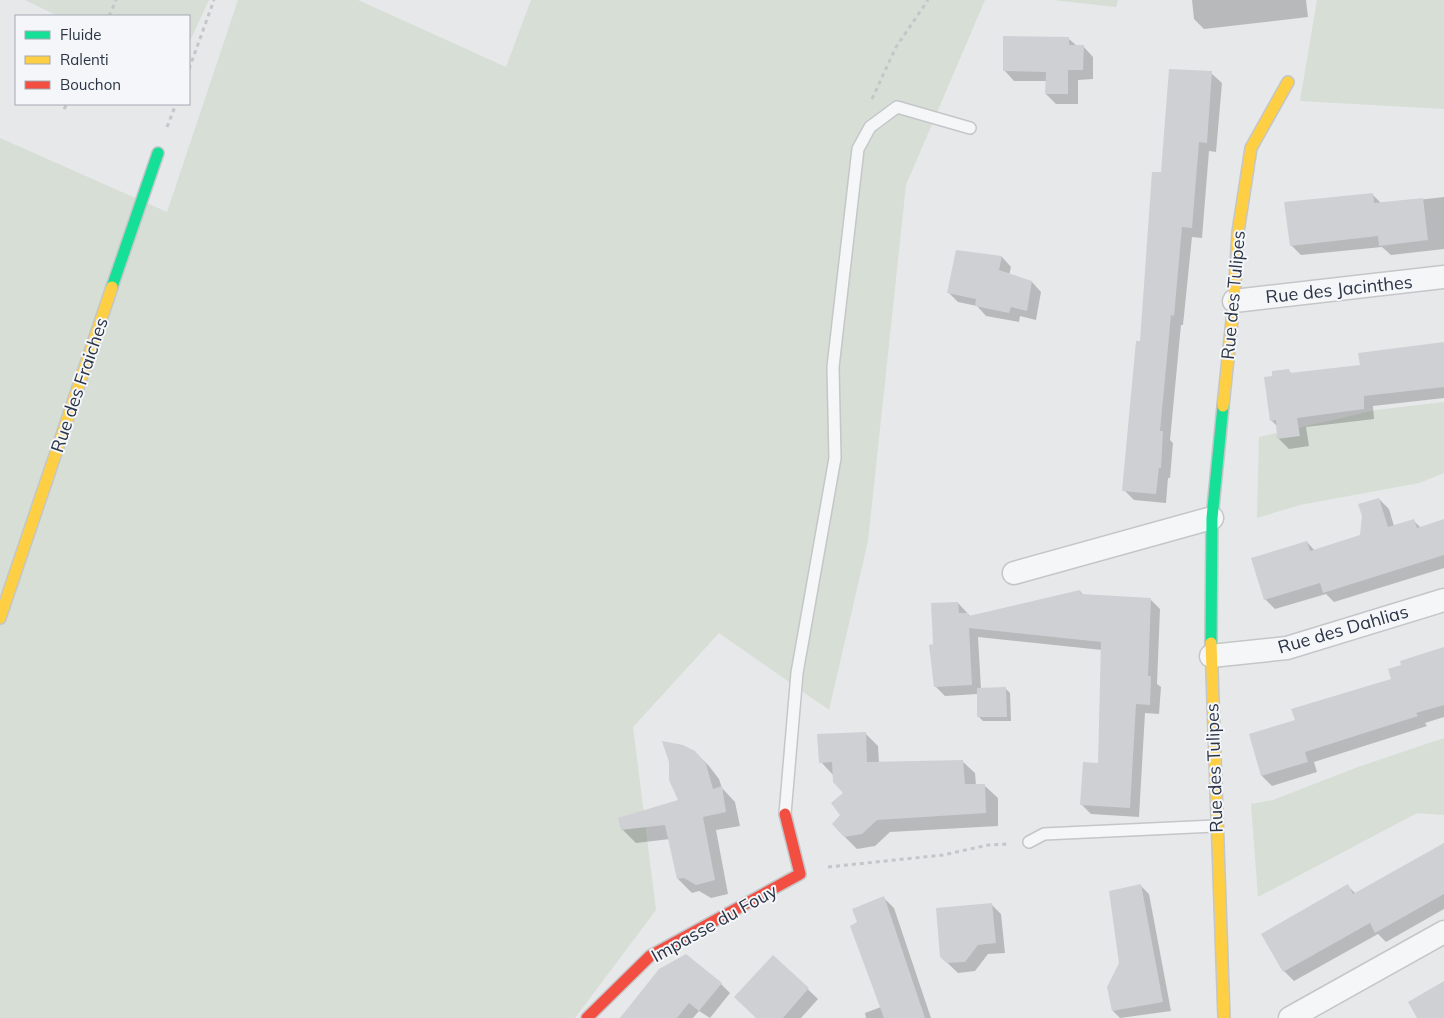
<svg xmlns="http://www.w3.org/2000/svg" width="1444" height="1018" viewBox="0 0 1444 1018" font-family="Mulish,sans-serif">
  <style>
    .green { fill: #d6ded6 }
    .shadow { fill: #0003 }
    .building { fill: #ced0d3 }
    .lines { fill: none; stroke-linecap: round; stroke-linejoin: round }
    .lane-casing { stroke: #c4c6c8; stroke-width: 14 }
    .street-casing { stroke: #c4c6c8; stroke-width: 25 }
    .fast-casing { stroke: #c4c6c8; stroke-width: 14 }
    .slow-casing { stroke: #c4c6c8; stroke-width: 14 }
    .jam-casing { stroke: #c4c6c8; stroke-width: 14 }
    .path { stroke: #c5c6ca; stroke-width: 3; stroke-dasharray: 4 4; stroke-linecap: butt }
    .lane { stroke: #f5f6f7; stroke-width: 11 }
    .street { stroke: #f5f6f7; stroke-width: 22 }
    .fast { stroke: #16e098; stroke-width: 11 }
    .slow { stroke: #ffcf43; stroke-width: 11 }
    .jam { stroke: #f24e42; stroke-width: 11 }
    .labels { text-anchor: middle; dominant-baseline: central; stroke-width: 4; stroke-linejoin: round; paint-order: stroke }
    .street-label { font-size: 18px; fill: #2b3445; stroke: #f4f6f9 }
  </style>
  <rect width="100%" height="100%" fill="#e6e8ea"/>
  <path class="green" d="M25 0H209L189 43V16H58Z
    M238 0H358L506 67 531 0H985L906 185 868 541 829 710 719 633 633 727 656 910 575 1018H0V138L167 212Z
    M1053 0H1118L1116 7Z
    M1317 0H1444V109L1300 101Z
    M1444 402V473L1419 483 1300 505 1257 518 1259 437 1376 410Z
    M1444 738V815L1417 813 1258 897 1251 804 1273 800 1358 767Z"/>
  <path class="shadow" d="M1192 0H1306L1308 17 1204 29 1194 19Z
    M1069 39 1077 46H1083L1093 57V79L1078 80V104H1056L1046 94 1047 81H1014L1004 70Z
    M1211 73 1222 83 1216 152 1209 151 1202 238 1192 237 1183 325H1181L1170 440 1173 443 1170 478H1168L1166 503 1134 500 1124 490 1162 174Z
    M1372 194 1382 204 1444 197V249L1391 255 1382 247 1301 255 1291 245Z
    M957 251 1002 257 1011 267 1009 275 1032 282 1041 292 1036 320 1020 316 1019 322 986 316 977 306 958 302 949 293Z
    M1444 344V398L1373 406 1374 419 1306 427 1309 446 1289 449 1279 439 1278 427 1271 420 1274 377 1289 371 1292 374 1361 366Z
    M1379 499 1389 509 1394 526 1414 521 1421 528 1444 521V568L1334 602 1326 594 1275 609 1265 599 1307 542 1315 551 1362 536Z
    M1080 591 1084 596 1150 599 1160 609 1157 684 1161 687 1159 714 1145 713 1139 817 1091 814 1081 804 1099 764 1102 650 978 637 981 689 1005 688 1010 693 1011 721H983L978 716V694L945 696 935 686 934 646 958 603 971 617Z
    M1444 648V717L1425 723 1427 726 1314 762 1317 772 1272 786 1262 776 1250 735 1296 721 1392 680Z
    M865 733 878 746 879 763 962 761 975 773 976 785 985 786 998 798V826L890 832 875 846 857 849 844 836 842 815 844 793 834 776 821 762Z
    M695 752 709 766 719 779 722 788 735 802 740 826 716 830 728 894 711 898 699 891 692 893 678 879 670 839 636 843 622 829 680 800Z
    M1444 844V909L1386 942 1378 934 1294 981 1284 971 1263 934 1347 885 1356 894Z
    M1140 885 1149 894 1171 1011 1120 1018 1113 1011 1120 963Z
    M884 898 894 908 931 1018H866L865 1013 881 1007 859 923Z
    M991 904 1001 914 1005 953 988 954 975 971 958 973 941 957Z
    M773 956 818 999 801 1018H757Z
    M721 984 730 993 710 1018 699 1011 693 1018H622Z"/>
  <path class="building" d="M1003 36 1069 37V45H1084L1083 70H1068V94H1045L1046 72 1003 71Z
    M1169 69 1212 71 1207 143 1199 142 1192 228 1182 227 1174 316 1171 315 1160 431H1163L1161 468H1159L1156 494 1122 491 1136 341H1140L1152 172H1161Z
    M1373 193 1374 203 1423 198 1428 240 1379 246 1378 236 1290 246 1284 202Z
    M956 250 1002 256 999 270 1032 281 1027 311 1011 307 1009 313 975 306 976 299 947 293Z
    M1444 342V387L1364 396V409L1297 418 1300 436 1277 439 1276 420 1270 421 1264 377 1272 376V371L1289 369 1290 373 1360 365 1358 353Z
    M1379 498 1388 527 1414 519 1417 528 1444 519V555L1323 593 1320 583 1264 600 1251 558 1307 541 1310 551 1360 535 1362 516 1358 504Z
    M1080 590 1081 594 1151 598 1148 676H1151L1150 705 1136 704 1130 808 1080 805 1083 762 1098 763 1101 642 969 628 972 685 934 687 929 645 933 644 931 603 958 602 959 613H968L969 616Z
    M1444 647V705L1416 713 1418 716 1305 752 1308 762 1261 776 1249 734 1295 720 1291 709 1391 679 1388 669 1401 665 1400 661Z
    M1006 687 1007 717H977V688Z
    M866 732 867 762 963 760 965 784H985L986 813 877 820 862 834 844 837 832 824 840 815 831 803 843 793 833 782 832 762 819 763 817 734Z
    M662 741 683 745 695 751 706 764 713 789 722 786 726 812 703 817 715 880 696 885 684 878 677 879 665 825 621 830 618 818 678 800 669 780V762Z
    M1444 843V894L1375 933 1370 923 1283 972 1261 934 1348 884 1353 894Z
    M1141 884 1163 1002 1112 1011 1107 987 1119 963 1109 891Z
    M884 896 925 1018H884L850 926 857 922 852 909Z
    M992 903 996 943 978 945 965 962 947 963 940 957 936 908Z
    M686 954 722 983 699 1011 689 1003 677 1018H620L659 969Z
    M773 955 809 988 783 1018H756L734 997Z
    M1444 981V1018H1417L1408 1002Z"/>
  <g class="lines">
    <defs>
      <path id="lane" d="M785 814 797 673 835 458 833 367 858 149 870 127 897 107 970 128
        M1029 842 1044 834 1215 826"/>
      <path id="street" d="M1234 301 1444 277
        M1014 573 1212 518
        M1211 656 1287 648 1444 600
        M1290 1018 1444 932"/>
      <path id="fast" d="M112 287 158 153
        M1211 643 1212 518 1223 406"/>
      <path id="slow" d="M1223 406 1234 301 1238 232 1251 148 1288 82
        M0 618 112 287
        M1211 643 1224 1018"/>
      <path id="jam" d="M587 1018 650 956 800 874 785 814"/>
    </defs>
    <use href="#lane" class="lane-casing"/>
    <use href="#street" class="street-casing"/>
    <use href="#fast" class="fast-casing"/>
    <use href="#slow" class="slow-casing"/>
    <use href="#jam" class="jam-casing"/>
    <path class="path" d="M109 16 116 0
      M189 69 214 0
      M872 99 896 47 928 0
      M64 109 67 104
      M167 127 176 104
      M828 867 943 855 988 845 1010 844"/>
    <use href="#lane" class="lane"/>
    <use href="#street" class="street"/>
    <use href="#fast" class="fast"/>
    <use href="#slow" class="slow"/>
    <use href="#jam" class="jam"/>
  </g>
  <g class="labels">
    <g class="street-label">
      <text transform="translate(1339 289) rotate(-6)">Rue des Jacinthes</text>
      <text transform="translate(1233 295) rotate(-85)">Rue des Tulipes</text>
      <text transform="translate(79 385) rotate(-71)">Rue des Fraiches</text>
      <text transform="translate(1343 629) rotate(-16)">Rue des Dahlias</text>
      <text transform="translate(1214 768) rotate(-92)">Rue des Tulipes</text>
      <text transform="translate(714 923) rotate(-29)">Impasse du Fouy</text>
    </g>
  </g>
  <rect x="15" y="15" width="175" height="90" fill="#f4f6f9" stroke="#a4a8b1"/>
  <rect x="25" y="31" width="25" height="8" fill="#16e098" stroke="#a4a8b1"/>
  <text x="60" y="40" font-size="15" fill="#2b3445">Fluide</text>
  <rect x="25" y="56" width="25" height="8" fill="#ffcf43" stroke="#a4a8b1"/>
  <text x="60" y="65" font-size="15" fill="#2b3445">Ralenti</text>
  <rect x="25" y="81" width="25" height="8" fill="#f24e42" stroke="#a4a8b1"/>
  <text x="60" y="90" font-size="15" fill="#2b3445">Bouchon</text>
</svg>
